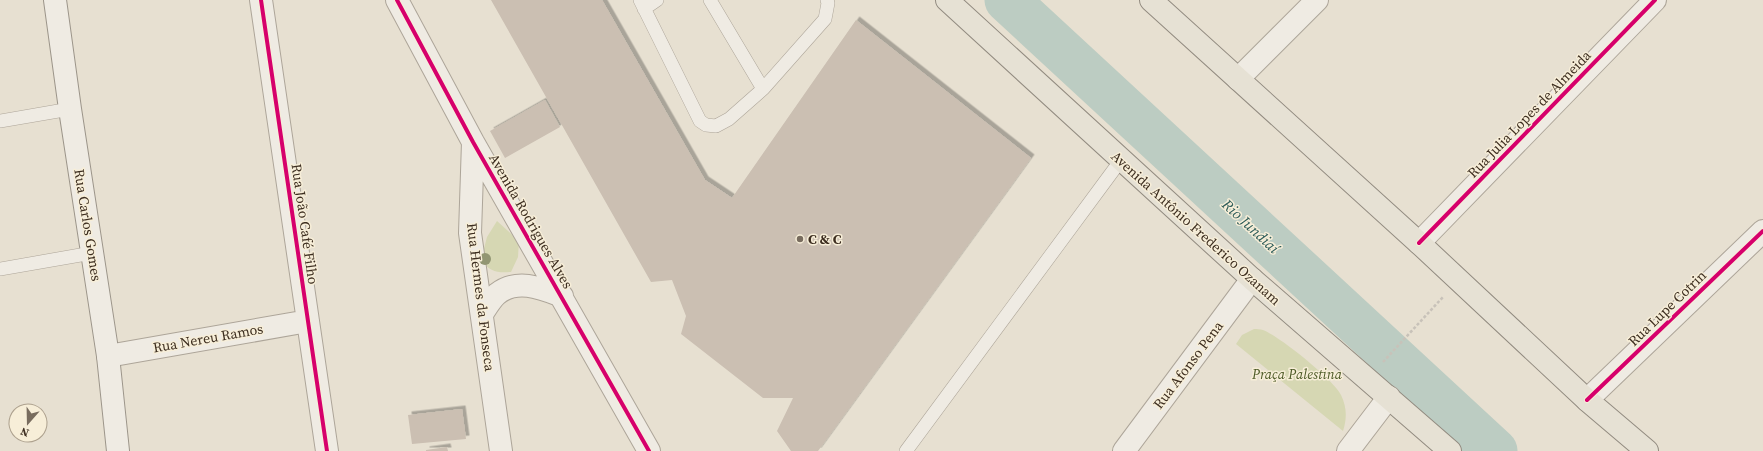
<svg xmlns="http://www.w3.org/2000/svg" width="1763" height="451" viewBox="0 0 1763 451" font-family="'Source Serif 4',serif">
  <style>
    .green { fill: #d6d7b3 }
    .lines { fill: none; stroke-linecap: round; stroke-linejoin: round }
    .river { stroke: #bcccc2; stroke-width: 45 }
    .building { fill: #cbbfb2; filter: url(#shadow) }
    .lane-casing { stroke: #ada599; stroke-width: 14 }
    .street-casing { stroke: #ada599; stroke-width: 24 }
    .secondary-casing { stroke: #9c958a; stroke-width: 24 }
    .primary-casing { stroke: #928b80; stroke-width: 24 }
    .path { stroke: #c8c2b9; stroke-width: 2.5; stroke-dasharray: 3 2; stroke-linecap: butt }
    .lane { stroke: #efebe3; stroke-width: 13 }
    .street { stroke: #efebe3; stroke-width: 22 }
    .secondary { stroke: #efebe3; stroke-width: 22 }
    .primary { stroke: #e6e1d4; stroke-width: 22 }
    .cycleway-casing { stroke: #f7eed8; stroke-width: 6 }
    .cycleway { stroke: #d6006c; stroke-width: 4 }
    .tree { fill: #929673 }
    .poi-dot { fill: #786c5e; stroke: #f7eed8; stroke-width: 1.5 }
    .labels { text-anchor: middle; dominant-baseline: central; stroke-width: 3; stroke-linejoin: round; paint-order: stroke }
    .street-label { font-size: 14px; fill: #3d2e20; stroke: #f7eed8 }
    .poi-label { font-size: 14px; font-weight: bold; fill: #3d2e20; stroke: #f7eed8; text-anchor: start }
    .park-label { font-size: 14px; font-style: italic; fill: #4d5a26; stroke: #f7eed8 }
    .water-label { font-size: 15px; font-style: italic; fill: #2f5d5a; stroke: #f7eed8 }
  </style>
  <defs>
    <filter id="shadow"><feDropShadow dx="3.5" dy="-3.5" stdDeviation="0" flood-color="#0004"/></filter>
  </defs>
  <rect width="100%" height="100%" fill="#e7e0d1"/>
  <path class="green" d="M497 221 519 241 518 257 511 272C497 273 490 272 481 260L487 237Z
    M1254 329C1257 329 1260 329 1263 330 1279 336 1334 380 1341 395 1347 407 1347 419 1343 431L1236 344 1242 335Z"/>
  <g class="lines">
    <path class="river" d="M1007 0 1495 451"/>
  </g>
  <path class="building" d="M491 0H602L705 180 732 198 856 20 1031 158 818 451H791L777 431 793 398H763L681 334 686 316 672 280 651 282Z
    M545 100 560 127 505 158 490 131Z
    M462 409 466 439 412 444 408 415Z
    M447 447 448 451H426V450Z"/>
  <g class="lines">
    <defs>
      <path id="lane" d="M640 0 700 121 706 125 716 126 729 119 763 89 825 19 828 3 827 0
        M710 0 763 89
        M644 9 657 0
        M0 121 70 109
        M0 269 92 253
        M906 451 1121 160"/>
      <path id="street" d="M261 0 327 451
        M397 0 473 142 649 451
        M1238 79 1317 0
        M473 142 470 233 501 451
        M1419 243 1655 0
        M482 314C486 308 491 299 497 294 517 278 541 288 562 296
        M108 356 308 321
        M1587 400 1763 231
        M1124 451 1252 279
        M1348 451 1389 397"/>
      <path id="secondary" d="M55 0 70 109 108 356 118 451"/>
      <path id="primary" d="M947 0 1252 279 1450 451
        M1151 0 1419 243 1587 400 1647 451"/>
    </defs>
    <use href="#lane" class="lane-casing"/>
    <use href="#street" class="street-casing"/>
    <use href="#secondary" class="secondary-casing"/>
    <use href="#primary" class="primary-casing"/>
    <path class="path" d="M1383 362 1443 297"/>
    <use href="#lane" class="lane"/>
    <use href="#street" class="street"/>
    <use href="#secondary" class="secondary"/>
    <use href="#primary" class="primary"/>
    <defs>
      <path id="cycleway" d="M261 0 327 451
        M397 0 473 142 649 451
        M1419 243 1655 0
        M1587 400 1763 231"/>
    </defs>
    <use href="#cycleway" class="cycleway-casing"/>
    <use href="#cycleway" class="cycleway"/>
  </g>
  <circle class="tree" cx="485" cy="259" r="6"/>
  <circle class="poi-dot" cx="800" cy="239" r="4"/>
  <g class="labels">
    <g class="street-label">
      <text transform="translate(1529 114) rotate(-46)">Rua Julia Lopes de Almeida</text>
      <text transform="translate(531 221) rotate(60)">Avenida Rodrigues Alves</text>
      <text transform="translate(305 224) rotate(82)">Rua João Café Filho</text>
      <text transform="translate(88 225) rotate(81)">Rua Carlos Gomes</text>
      <text transform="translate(1196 228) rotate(42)">Avenida Antônio Frederico Ozanam</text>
      <text transform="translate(481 297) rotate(83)">Rua Hermes da Fonseca</text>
      <text transform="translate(1667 308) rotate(-44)">Rua Lupe Cotrin</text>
      <text transform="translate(208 338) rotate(-10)">Rua Nereu Ramos</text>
      <text transform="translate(1188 365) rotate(-53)">Rua Afonso Pena</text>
    </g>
    <g class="poi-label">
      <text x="808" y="239">C &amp; C</text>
    </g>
    <g class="park-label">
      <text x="1297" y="374">Praça Palestina</text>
    </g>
    <g class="water-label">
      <text transform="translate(1251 226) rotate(43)">Rio Jundiaí</text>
    </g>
  </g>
  <g transform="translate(28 423) rotate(200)"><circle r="19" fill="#f7eed8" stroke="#ada18e"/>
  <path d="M0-3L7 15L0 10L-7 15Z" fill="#786c5e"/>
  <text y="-6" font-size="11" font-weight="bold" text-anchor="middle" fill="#3d2e20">N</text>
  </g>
</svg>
